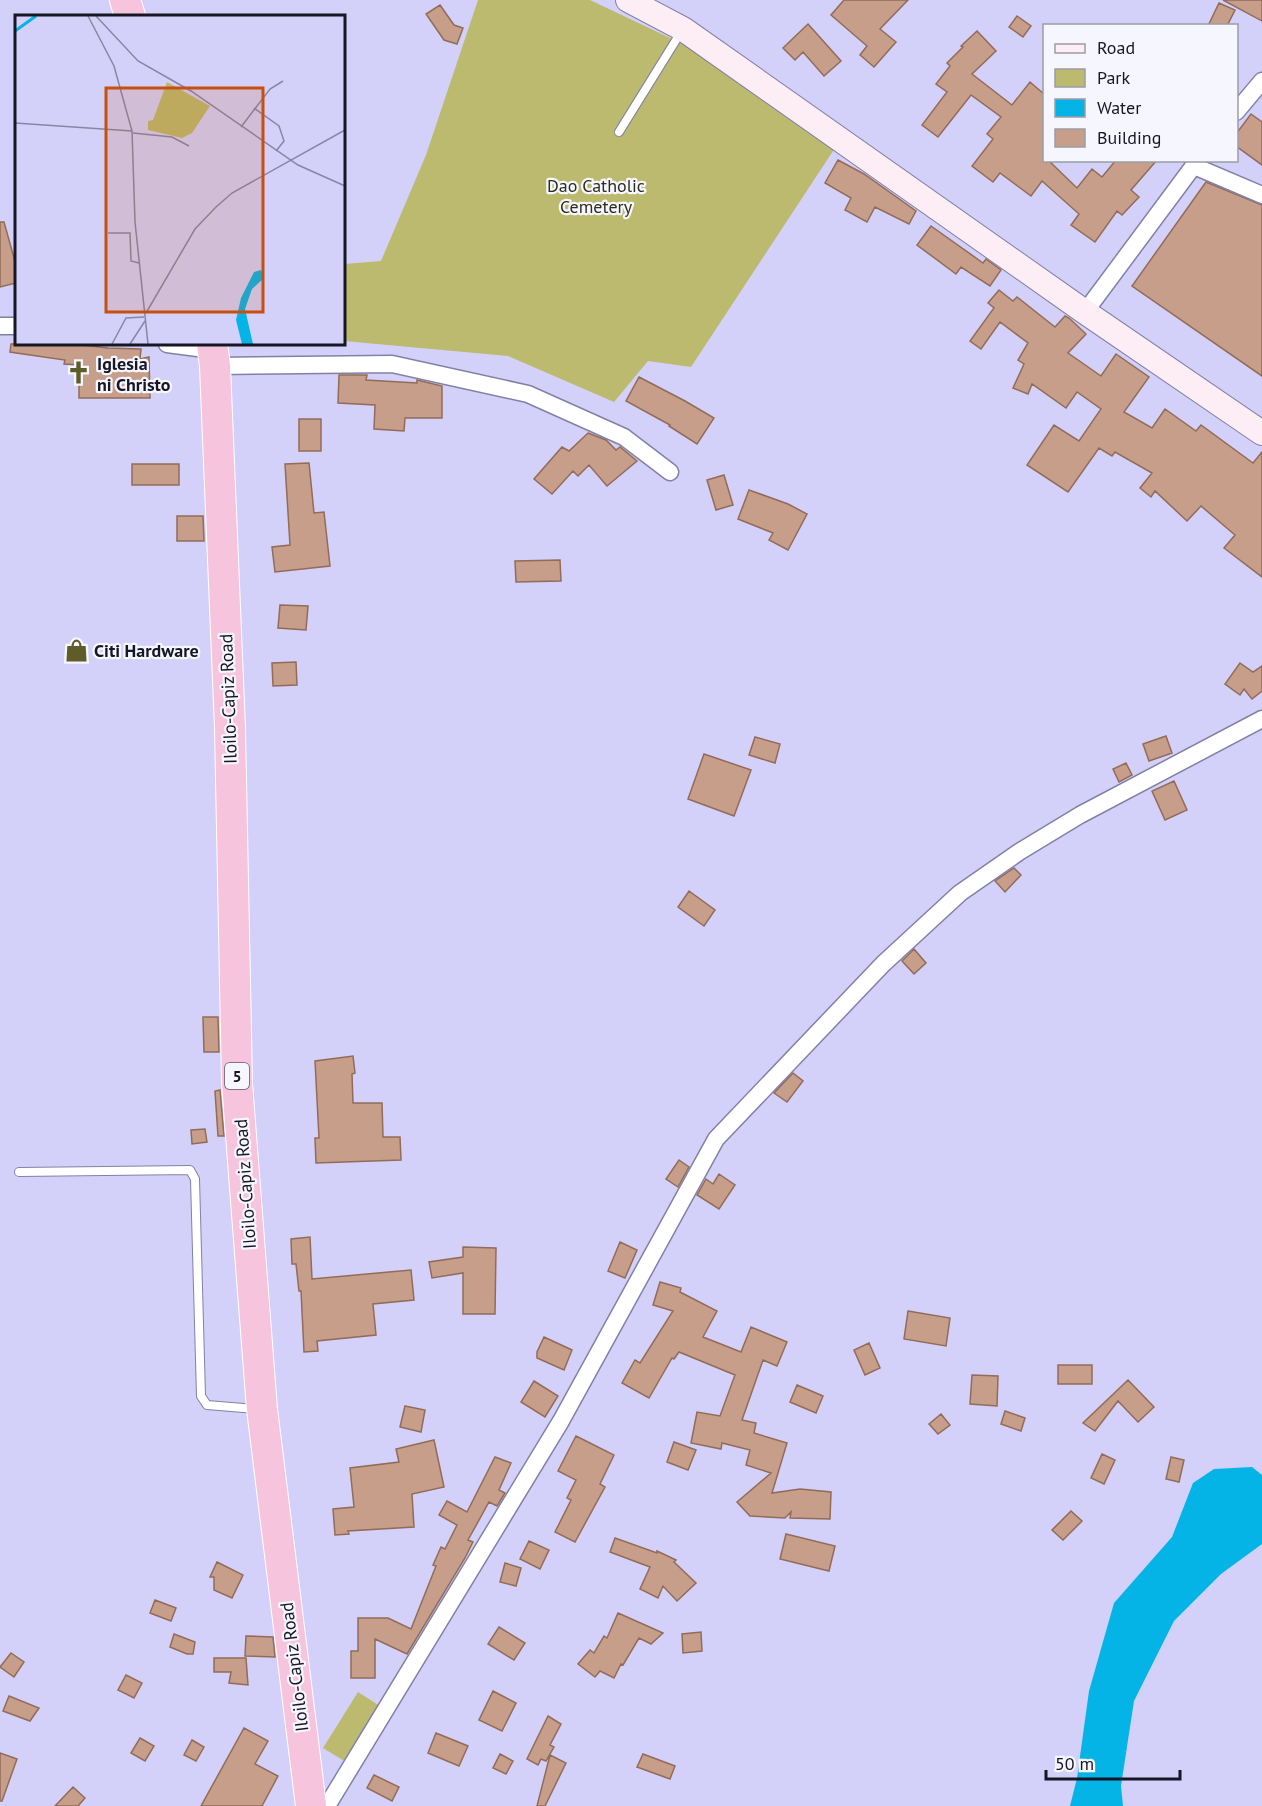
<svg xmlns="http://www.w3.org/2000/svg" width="1262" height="1806" viewBox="0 0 1262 1806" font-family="'PT Sans',sans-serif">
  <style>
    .green { fill: #bcba6e }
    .water { fill: #05b4e7 }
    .building { fill: #c79e8a; stroke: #926b59; stroke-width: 1.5 }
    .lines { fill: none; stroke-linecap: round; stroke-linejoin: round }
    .lane-casing { stroke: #8280a6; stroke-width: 10 }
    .street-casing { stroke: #8280a6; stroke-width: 19 }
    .secondary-casing { stroke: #8280a6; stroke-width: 26 }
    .highway-casing { stroke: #fff; stroke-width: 32 }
    .lane { stroke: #fff; stroke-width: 8 }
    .street { stroke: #fff; stroke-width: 16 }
    .secondary { stroke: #fdedf5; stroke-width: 24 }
    .highway { stroke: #f7c4dd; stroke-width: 30 }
    .labels { text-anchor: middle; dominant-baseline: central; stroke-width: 4.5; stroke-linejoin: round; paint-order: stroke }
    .shield { fill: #f6f6ff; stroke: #5a5966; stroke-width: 1.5 }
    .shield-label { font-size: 16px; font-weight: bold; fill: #171624 }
    .park-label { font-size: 18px; fill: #2d2d19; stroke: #f6f6ff }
    .poi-label { font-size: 18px; font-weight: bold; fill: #171624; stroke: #f6f6ff; text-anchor: start }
    .street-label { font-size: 18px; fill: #171624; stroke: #f6f6ff }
    .inset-river { fill: none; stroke: #05b4e7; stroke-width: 3 }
    .inset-road { fill: none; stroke: #8886a4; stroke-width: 1.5 }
    .view { fill: #c94f10; fill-opacity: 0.15; stroke: #c94f10; stroke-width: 3 }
    .inset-edge { fill: none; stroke: #171624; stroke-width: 3 }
  </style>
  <rect width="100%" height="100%" fill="#d3d1fa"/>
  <path class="green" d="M478 0H590L687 46 837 145 691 367 648 361 614 402 508 356 344 341V264L381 261 426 155Z
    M358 1692 380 1706 346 1762 323 1748Z"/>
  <path class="water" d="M1252 1467 1262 1475V1544L1221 1574 1174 1621 1134 1701 1121 1786 1123 1806H1070L1077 1778 1089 1691 1114 1603 1172 1537 1193 1483 1214 1469Z"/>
  <path class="building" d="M844 0H908L880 29 896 42 874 67 860 55 867 46 831 15Z
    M1223 0H1262V21Z
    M1219 3 1235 10 1227 26H1208Z
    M440 5 454 25 463 28 457 44 444 40 426 14Z
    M1017 16 1031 26 1023 37 1009 27Z
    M808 24 841 61 824 76 803 52 795 60 783 48Z
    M977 31 996 51 972 74 1012 105 1030 82 1044 94V160H1048L1077 188 1092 169 1102 177 1116 160H1157L1131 190 1139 197 1122 215 1117 211 1095 242 1071 225 1079 214 1042 181 1031 196 1000 173 993 182 972 166 993 139 987 134 1001 117 971 95 938 137 922 125 947 92 936 84 950 66 947 63 963 47 961 46Z
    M1251 114 1262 122V165L1236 146V134Z
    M838 160 864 174 916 211 909 224 875 207 867 222 845 210 851 198 825 183Z
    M1206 182 1262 205V376L1132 286Z
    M0 222H4L16 265V283L0 287Z
    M931 226 983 263 986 259 1001 270 990 286 961 267 956 274 917 245Z
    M999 290 1013 301 1017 297 1055 327 1065 316 1069 318 1086 334 1068 353 1101 376 1116 354 1149 377 1124 412 1152 428 1165 409 1196 431 1201 425 1253 463 1262 452V577L1224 548 1235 535 1201 506 1187 521 1155 491 1151 497 1140 488 1152 473 1115 452 1112 456 1099 448 1068 492 1027 465 1054 425 1079 441 1101 409 1077 392 1066 408 1032 384 1028 394 1013 388 1024 364 1018 360 1028 343 1000 322 981 349 970 341 994 308 988 303Z
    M11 344H74L108 348 141 349 140 359 149 357 150 398H79V365L64 364 65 360 10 352Z
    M339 375H367L366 380 417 383V380L442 386V418H405L404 431 374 429 375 405 338 403Z
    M639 377 685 401 714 418 697 444 669 426 670 425 626 401Z
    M299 419H321V451H299Z
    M588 433 606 440 616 450 620 447 637 461 607 486 589 465 578 476 573 471 552 494 534 479 562 447 569 451Z
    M309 463 314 513 324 512 330 566 275 572 272 547 290 545 285 464Z
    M132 464H179V485H132Z
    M724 475 733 505 716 510 707 480Z
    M749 490 788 504 807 514 788 550 769 540 773 533 738 519Z
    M177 516H203L204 541H177Z
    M560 560 561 581 516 582 515 561Z
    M280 605 308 606 306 630 278 628Z
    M296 662 297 685 273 686 272 663Z
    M1240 663 1253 672 1262 666V691L1252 699 1244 689 1240 695 1225 684Z
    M1166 736 1172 753 1149 761 1143 744Z
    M755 737 780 744 775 763 749 755Z
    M704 754 751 770 734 816 688 799Z
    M1126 763 1132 775 1119 782 1113 769Z
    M1174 781 1187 810 1165 820 1152 791Z
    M1014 868 1021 875 1005 892 995 881Z
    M689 891 715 910 704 926 678 907Z
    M914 949 926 963 914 974 902 961Z
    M203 1017H218L219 1052H204Z
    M353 1056 355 1073 352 1074 353 1103H382L383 1137H400L401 1160 316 1163 315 1138H319L315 1061Z
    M793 1073 803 1081 787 1102 774 1093Z
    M220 1090 224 1136H218L215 1091Z
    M205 1129 207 1142 192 1144 191 1130Z
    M679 1160 689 1167 678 1187 666 1179Z
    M719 1174 735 1185 719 1209 697 1195 706 1179 713 1184Z
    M310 1237 312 1279 411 1270 414 1300 373 1304 376 1335 317 1341 318 1351 304 1352 301 1291H299L296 1264H292L291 1239Z
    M620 1242 637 1250 625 1278 608 1271Z
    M463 1247 496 1248 495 1314H463V1273L432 1278 429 1262 463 1257Z
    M660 1282 681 1288 680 1292 717 1311 703 1337 741 1352 751 1327 787 1342 777 1366 763 1360 742 1420 756 1423 754 1433 787 1443 772 1493 800 1489 831 1492 830 1519 790 1518 791 1512 785 1518 750 1516 737 1502 771 1473 746 1465 750 1450 722 1443 721 1449 691 1443 697 1412 720 1416 735 1375 679 1352 674 1359 672 1358 649 1398 622 1383 635 1360 640 1363 673 1311 653 1305Z
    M908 1311 950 1318 946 1346 904 1339Z
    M544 1337 572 1350 564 1370 537 1358V1352Z
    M869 1343 880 1368 865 1375 854 1350Z
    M1058 1365H1092V1384H1058Z
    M972 1375 998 1376 997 1406 970 1404Z
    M1128 1380 1154 1407 1138 1422 1118 1401 1095 1431 1083 1423Z
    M534 1381 558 1396 545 1417 521 1402Z
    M797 1385 823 1396 816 1413 790 1402Z
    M405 1406 425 1410 421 1432 400 1427Z
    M1005 1411 1025 1418 1021 1431 1001 1424Z
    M941 1414 950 1425 938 1434 929 1424Z
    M576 1436 614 1455 600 1484 605 1487 575 1542 555 1532 571 1500 567 1498 576 1480 558 1471Z
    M434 1440 444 1487 412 1494 414 1527 348 1531 349 1534 335 1535 333 1509 354 1507 350 1468 399 1462 396 1449Z
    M674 1442 696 1450 688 1470 667 1462Z
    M1102 1454 1115 1460 1104 1484 1091 1478Z
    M495 1457 511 1463 499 1490 505 1493 497 1506 489 1502 468 1540 473 1542 465 1558 407 1654 375 1639V1678H351V1651H358V1618H388L411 1629 436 1566 433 1565 441 1547 445 1549 457 1525 439 1515 447 1501 467 1512Z
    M1171 1457 1184 1460 1179 1482 1166 1479Z
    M1071 1511 1082 1521 1063 1540 1052 1530Z
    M786 1534 835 1546 829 1571 780 1559Z
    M615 1538 657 1553V1551L676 1560 674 1562 696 1583 677 1601 663 1586 658 1598 640 1589 650 1567 610 1552Z
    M529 1541 549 1550 540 1569 520 1559Z
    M217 1562 243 1575 232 1598 214 1590V1577H210Z
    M505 1563 521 1568 516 1586 500 1582Z
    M155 1600 176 1608 171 1621 150 1613Z
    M618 1613 663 1633 651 1644 639 1638 623 1665 621 1664 614 1678 600 1671 595 1677 578 1664 590 1650 594 1653 604 1636 607 1638Z
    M499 1627 525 1643 514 1660 488 1644Z
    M701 1632 702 1651 683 1653 682 1634Z
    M174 1634 195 1642 193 1654H187L170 1647Z
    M246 1636 273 1637 275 1657 245 1656Z
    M11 1653 24 1662 14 1677 0 1667Z
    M214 1658H246L248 1685 229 1683 231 1672H214Z
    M126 1675 142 1683 134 1698 118 1690Z
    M493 1691 516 1703 502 1731 479 1720Z
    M9 1696 39 1708 30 1721 3 1711Z
    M548 1716 561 1724 550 1745 554 1747 546 1761 541 1759 538 1765 527 1759Z
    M244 1728 268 1741 255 1764 278 1776 262 1806H201Z
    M436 1733 468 1746 459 1766 428 1753Z
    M140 1738 154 1746 145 1761 131 1753Z
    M192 1740 204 1747 196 1761 184 1755Z
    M0 1753 17 1759 2 1801H0Z
    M500 1754 513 1761 506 1774 493 1768Z
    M643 1754 675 1766 670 1779 637 1767Z
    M550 1755 566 1763 545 1806H537Z
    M374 1775 399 1787 392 1801 367 1788Z
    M73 1787 85 1798 78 1806H55Z"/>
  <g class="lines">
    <defs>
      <path id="lane" d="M619 132 681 32
        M19 1172 190 1170 195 1179 201 1396 207 1405 256 1409"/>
      <path id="street" d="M1236 112 1262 81
        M1194 166 1262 195
        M1085 312 1198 160
        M0 326H16
        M167 344 213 350
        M215 366 392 364 528 394 624 437 670 472
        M327 1806 561 1421 716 1139 883 964 960 893 1019 852 1080 815 1262 719"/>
      <path id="secondary" d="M628 0 683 29 1085 312 1262 433"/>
      <path id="highway" d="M125 0 130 16
        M212 344 215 366 230 728 237 1083 262 1409 311 1806"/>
    </defs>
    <use href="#lane" class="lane-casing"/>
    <use href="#street" class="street-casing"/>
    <use href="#secondary" class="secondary-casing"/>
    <use href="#highway" class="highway-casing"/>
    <use href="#lane" class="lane"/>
    <use href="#street" class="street"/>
    <use href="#secondary" class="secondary"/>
    <use href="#highway" class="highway"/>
  </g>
  <defs>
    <symbol id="church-bare" viewBox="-9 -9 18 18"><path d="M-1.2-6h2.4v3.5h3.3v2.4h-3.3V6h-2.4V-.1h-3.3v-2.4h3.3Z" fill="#5e5d29" stroke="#f6f6ff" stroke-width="2.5" paint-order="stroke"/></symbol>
    <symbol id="shop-bare" viewBox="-9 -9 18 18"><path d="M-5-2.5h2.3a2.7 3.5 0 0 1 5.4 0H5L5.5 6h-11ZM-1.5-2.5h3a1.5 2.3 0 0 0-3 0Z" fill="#5e5d29" stroke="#f6f6ff" stroke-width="2.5" paint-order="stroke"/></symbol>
  </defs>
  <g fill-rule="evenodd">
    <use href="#church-bare" x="62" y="356" width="33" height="33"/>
    <use href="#shop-bare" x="60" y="634" width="33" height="33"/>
  </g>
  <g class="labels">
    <rect class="shield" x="225" y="1063" width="24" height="26" rx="4.5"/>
    <g class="shield-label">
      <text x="237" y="1076">5</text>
    </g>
    <g class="park-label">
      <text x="596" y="185">Dao Catholic<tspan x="596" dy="21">Cemetery</tspan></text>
    </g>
    <g class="poi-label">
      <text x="97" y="363">Iglesia<tspan x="97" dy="21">ni Christo</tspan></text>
      <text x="94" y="650">Citi Hardware</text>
    </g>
    <g class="street-label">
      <text transform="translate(228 699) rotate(-92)">Iloilo-Capiz Road</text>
      <text transform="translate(245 1184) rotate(-94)">Iloilo-Capiz Road</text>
      <text transform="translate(294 1667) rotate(-97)">Iloilo-Capiz Road</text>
    </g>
  </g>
  <g transform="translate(15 15)">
    <rect width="330" height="330" fill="#d3d1fa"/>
    <path d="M152 67 195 91 177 118 167 123 133 115V106L138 105Z" fill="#bcba6e"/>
    <path d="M246 255 249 263 237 274 230 294 238 329H227L221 305 226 283 239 257Z" fill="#05b4e7"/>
    <path class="inset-river" d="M0 16 21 1"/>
    <path class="inset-road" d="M73 1 99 51 117 116 120 207 133 329M81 1 123 46 176 76 283 150 330 171M239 93 264 111 269 126 261 136M0 108 117 116M226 112 255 74 268 66M118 118 157 122 174 131M93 218H115L116 246 124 248M131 298 180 214 201 192 217 178 330 115M97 329 111 303 129 302M115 329 130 306"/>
    <path class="view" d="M91 73H248V297H91Z"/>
    <rect width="330" height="330" class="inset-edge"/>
  </g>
  <rect x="1043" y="24" width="195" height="138" fill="#f6f6ff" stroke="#9d9ca7" stroke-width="1.5"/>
  <rect x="1055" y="44" width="30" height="9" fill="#fdedf5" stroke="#9d9ca7" stroke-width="1.5"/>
  <text x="1097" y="54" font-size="18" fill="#171624">Road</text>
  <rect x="1055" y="69" width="30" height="18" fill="#bcba6e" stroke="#9d9ca7" stroke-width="1.5"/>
  <text x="1097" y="84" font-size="18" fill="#171624">Park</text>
  <rect x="1055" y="99" width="30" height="18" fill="#05b4e7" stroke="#9d9ca7" stroke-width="1.5"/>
  <text x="1097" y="114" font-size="18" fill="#171624">Water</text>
  <rect x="1055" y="129" width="30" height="18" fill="#c79e8a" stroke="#9d9ca7" stroke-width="1.5"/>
  <text x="1097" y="144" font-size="18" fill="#171624">Building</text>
  <path d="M1046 1770v9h134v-9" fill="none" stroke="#171624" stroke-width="3"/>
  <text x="1055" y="1770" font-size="18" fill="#171624" stroke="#f6f6ff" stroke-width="4.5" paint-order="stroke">50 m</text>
</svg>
